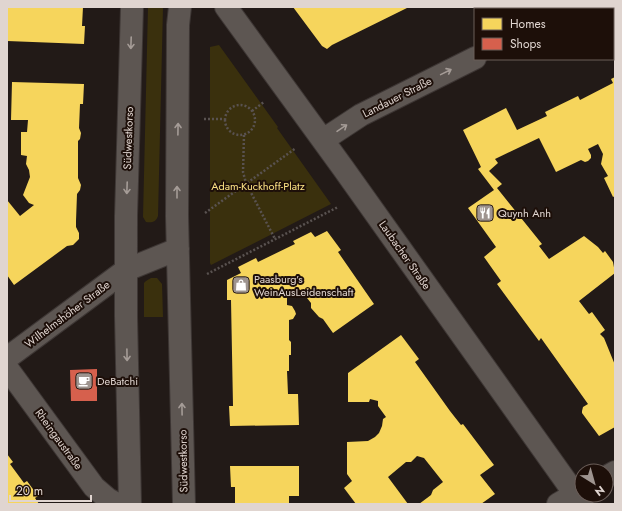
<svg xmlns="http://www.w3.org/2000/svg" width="622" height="511" viewBox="0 0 622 511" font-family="Jost,sans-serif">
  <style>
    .green { fill: #3a300d }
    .homes { fill: #f6d55c }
    .shops { fill: #d6604d }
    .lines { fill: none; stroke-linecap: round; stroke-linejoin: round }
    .minor-casing { stroke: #3e3735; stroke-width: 24 }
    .path { stroke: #595250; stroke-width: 2.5; stroke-dasharray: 2 2; stroke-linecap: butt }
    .minor { stroke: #5d5652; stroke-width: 22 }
    .oneway { stroke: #a59c97 }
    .labels { text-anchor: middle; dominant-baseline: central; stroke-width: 4; stroke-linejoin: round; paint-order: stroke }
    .street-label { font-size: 11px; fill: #e0d5d0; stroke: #1d0f09 }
    .park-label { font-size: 11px; fill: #fce284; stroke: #1d0f09 }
    .poi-label { font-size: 11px; fill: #e0d5d0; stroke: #1d0f09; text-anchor: start }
  </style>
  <rect width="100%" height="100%" fill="#221a17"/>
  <path class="green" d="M148 7H163L158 216C156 222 152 223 146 222L143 217Z
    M219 45 278 127 277 128 331 204 211 265 210 263V47Z
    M151 278H157L162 284 163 317H144V283L146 281Z"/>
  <path class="homes" d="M7 7H83L82 26H85L84 44 7 41Z
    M293 7H409L332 45 327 49 322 46Z
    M615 77V196L613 197 604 178 608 176 601 164 603 154 598 144 588 149 591 155V158L588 161 585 162 581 160 556 172 539 138 495 159 498 163 489 171 502 184 497 188 542 244 539 246 549 259 584 236 598 247 603 253 605 251 613 262 615 273 579 301 589 314 592 312 605 330 600 334 604 338 615 365V427L599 436 582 413V411L583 407 588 404 541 338 539 341 497 284 501 281 484 257 496 247 468 208 494 190 478 169 481 167 463 130 506 108 517 130 547 116 545 112 578 96 580 100 613 83 611 79Z
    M12 82 84 84 83 104H80L79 128 81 133 80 139 78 141V178L81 185 80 190 77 194 76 221V227L79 233V239L73 245 67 246 14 285 7 275V200L20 216 34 205 29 203 23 195 30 177 29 170 26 164 27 156 21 155V132H27L28 120H11Z
    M327 231 341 250 338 252 374 304 333 333 323 319 319 317 311 308V303L307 298V293L296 288V293L287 297V305L292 306 295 311 296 314 293 319 289 320V340L291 342V355H289V371H287L288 394H298L299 425 230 426 229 406H233L231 300H227V280L241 273 238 267 256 258 258 262 295 244 293 241 311 232 315 237Z
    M401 335 419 359 415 362 450 411 461 425 463 424 494 465 480 475 495 494 481 504H419L431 495 433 490 443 482 424 458 417 456 411 462H406L388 477 408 504H356L344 488 352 481 347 474V442L368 441 375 437 379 433 382 426 383 419 386 417 378 406V401L370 399 369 402H348V373Z
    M7 454 13 462 10 464 24 483 27 481 38 496 35 498 39 504H7Z
    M230 466H299V496H289V504H235V487H231Z"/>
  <path class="shops" d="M97 369V401H71L70 370Z"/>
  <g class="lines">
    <defs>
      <path id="minor" d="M180 7 178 25 177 216 184 504
        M226 7 343 168 582 504
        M574 9 578 7
        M323 140 361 115 475 58
        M7 358 126 270 178 249
        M7 368 94 487 108 499 117 504
        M606 477 615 472
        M130 504 126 316V216L132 7
        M558 504 582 490"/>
    </defs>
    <use href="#minor" class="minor-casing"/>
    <path class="path" d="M225 120a15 15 0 1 1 30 0a15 15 0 1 1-30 0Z
      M252 111 264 102
      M204 119H224
      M244 135 243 172 246 183 275 239
      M205 213 296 148
      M207 274 338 207"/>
    <use href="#minor" class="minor"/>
  </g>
  <defs><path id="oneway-shaft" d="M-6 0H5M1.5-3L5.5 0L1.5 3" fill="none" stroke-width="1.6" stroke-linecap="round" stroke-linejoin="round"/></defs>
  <g class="oneway">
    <use href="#oneway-shaft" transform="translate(131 43) rotate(92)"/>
    <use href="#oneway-shaft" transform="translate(446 72) rotate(-26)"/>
    <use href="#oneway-shaft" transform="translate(342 128) rotate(-34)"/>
    <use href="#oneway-shaft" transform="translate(178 129) rotate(-89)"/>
    <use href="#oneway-shaft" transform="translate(127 188) rotate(92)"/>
    <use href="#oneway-shaft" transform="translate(177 192) rotate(-90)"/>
    <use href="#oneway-shaft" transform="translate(127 355) rotate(89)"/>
    <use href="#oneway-shaft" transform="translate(182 409) rotate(-91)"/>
  </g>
  <defs>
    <symbol id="restaurant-square" viewBox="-11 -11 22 22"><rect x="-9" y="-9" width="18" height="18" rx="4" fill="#9e948f" stroke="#1d0f09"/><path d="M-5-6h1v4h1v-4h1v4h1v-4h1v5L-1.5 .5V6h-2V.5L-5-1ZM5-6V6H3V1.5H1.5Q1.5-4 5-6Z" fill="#fff"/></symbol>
    <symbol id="shop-square" viewBox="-11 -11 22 22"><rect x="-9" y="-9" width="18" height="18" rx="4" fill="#9e948f" stroke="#1d0f09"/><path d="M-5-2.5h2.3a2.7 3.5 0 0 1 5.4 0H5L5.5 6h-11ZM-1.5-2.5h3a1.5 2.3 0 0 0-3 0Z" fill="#fff"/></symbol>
    <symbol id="cafe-square" viewBox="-11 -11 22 22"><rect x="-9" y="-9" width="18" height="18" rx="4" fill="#9e948f" stroke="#1d0f09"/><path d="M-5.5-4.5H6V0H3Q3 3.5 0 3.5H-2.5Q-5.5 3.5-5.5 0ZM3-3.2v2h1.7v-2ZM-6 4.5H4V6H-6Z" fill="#fff"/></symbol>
  </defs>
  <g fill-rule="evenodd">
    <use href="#restaurant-square" x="475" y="203" width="20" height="20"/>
    <use href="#shop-square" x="231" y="275" width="20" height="20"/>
    <use href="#cafe-square" x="74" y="371" width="20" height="20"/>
  </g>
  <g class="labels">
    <g class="street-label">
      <text transform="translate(397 97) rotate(-27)">Landauer Straße</text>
      <text transform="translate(128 138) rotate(-88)">Südwestkorso</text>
      <text transform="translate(405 255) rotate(55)">Laubacher Straße</text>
      <text transform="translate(67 314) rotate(-37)">Wilhelmshöher Straße</text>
      <text transform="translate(59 439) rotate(54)">Rheingaustraße</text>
      <text transform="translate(183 461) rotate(-91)">Südwestkorso</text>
    </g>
    <g class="park-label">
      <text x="258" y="186">Adam-Kuckhoff-Platz</text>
    </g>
    <g class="poi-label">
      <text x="498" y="213">Quynh Anh</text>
      <text x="254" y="279">Paasburg’s<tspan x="254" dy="13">WeinAusLeidenschaft</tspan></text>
      <text x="97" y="381">DeBatchi</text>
    </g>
  </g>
  <rect width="622" height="511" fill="none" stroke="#e0d5d0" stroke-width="16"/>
  <rect x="474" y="8" width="140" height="52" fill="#1d0f09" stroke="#6b5e59"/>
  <rect x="482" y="18" width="20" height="12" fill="#f6d55c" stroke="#6b5e59"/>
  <text x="510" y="28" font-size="12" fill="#e0d5d0">Homes</text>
  <rect x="482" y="38" width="20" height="12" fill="#d6604d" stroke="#6b5e59"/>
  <text x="510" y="48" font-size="12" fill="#e0d5d0">Shops</text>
  <g transform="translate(594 483) rotate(143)"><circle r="19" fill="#1d0f09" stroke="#6b5e59"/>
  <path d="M0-3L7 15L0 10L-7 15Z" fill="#9e948f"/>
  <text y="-6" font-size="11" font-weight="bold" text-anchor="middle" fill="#e0d5d0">N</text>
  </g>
  <path d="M10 495v6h81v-6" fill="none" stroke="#e0d5d0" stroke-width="2"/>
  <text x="16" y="495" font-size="12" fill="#e0d5d0" stroke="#1d0f09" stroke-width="3" paint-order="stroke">20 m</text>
</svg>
